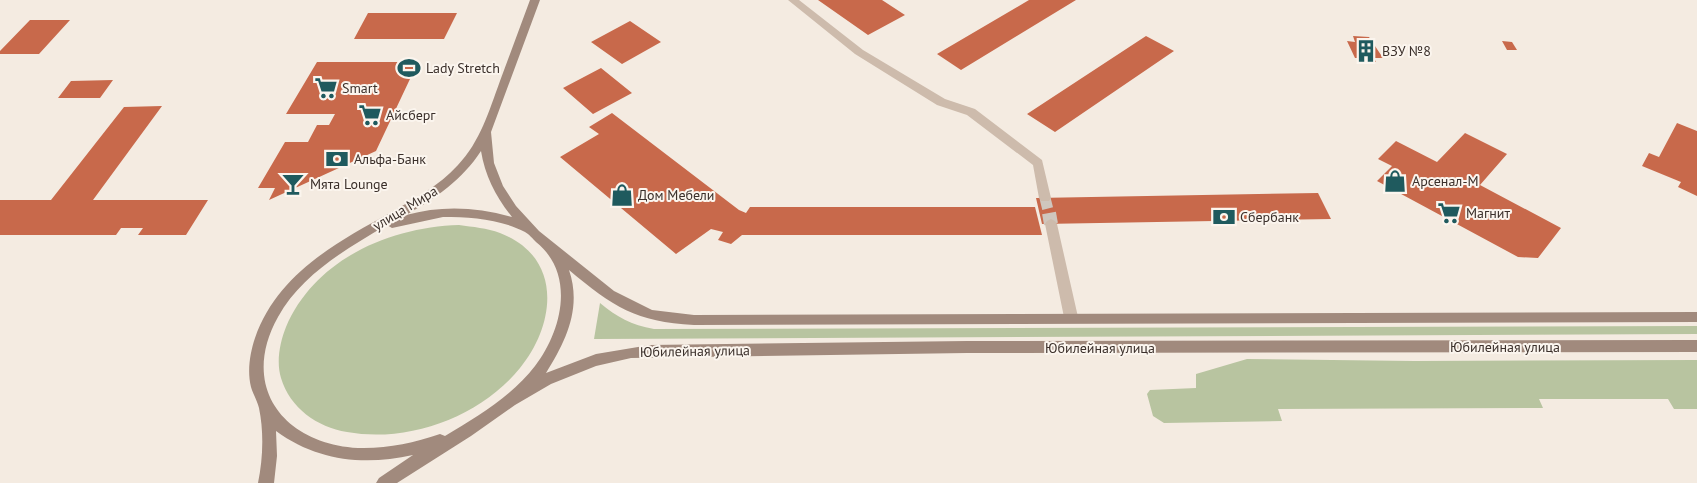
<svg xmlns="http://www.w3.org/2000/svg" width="1697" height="483" viewBox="0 0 1697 483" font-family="'PT Sans',sans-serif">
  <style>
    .green { fill: #b8c4a0 }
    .building { fill: #c8694b }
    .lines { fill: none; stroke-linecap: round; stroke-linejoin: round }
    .street-tunnel-far1 { stroke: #cfc6bd; stroke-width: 11; stroke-dasharray: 11 5.5; stroke-linecap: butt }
    .street-tunnel { stroke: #cfc6bd; stroke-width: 14; stroke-dasharray: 14 7; stroke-linecap: butt }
    .street { fill: #cdbbac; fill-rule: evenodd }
    .secondary { fill: #a18a7d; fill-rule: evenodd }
    .labels { text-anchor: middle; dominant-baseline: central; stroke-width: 4; stroke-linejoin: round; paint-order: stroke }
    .poi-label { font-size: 14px; fill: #3b302b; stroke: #fbf5ee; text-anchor: start }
    .street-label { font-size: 14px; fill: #3b302b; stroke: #fbf5ee }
  </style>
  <rect width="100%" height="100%" fill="#f4ebe1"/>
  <path class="green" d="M459 225C473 227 487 228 500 233 563 257 556 324 520 368 480 417 409 443 347 432 317 427 290 408 281 378 276 362 280 342 286 327 315 259 390 227 459 225Z
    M600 303C617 317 631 325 654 329L1697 326V334L594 339Z
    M1247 359 1414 361 1697 360V409H1674L1668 399H1539L1543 408 1278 409 1282 421 1164 423 1153 416 1147 394 1150 390 1196 388V374Z"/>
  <path class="building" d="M818 0H882L905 15 868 35Z
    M1029 0H1076L961 70 937 54Z
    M368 13H457L444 39H354Z
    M30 20H70L39 54H0V51Z
    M630 21 661 42 622 64 591 42Z
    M1146 36 1174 51 1055 132 1027 114Z
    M1353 36 1369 37 1383 58H1374L1376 62H1364L1362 58H1355L1347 41 1355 42Z
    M1502 41 1512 42 1517 50H1507Z
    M317 62H418L376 151 269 200 275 188H258L285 142H308L317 125H329L335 114H286Z
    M601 68 632 93 593 114 563 88Z
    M113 80 100 98H58L71 81Z
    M162 106 93 200H208L186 235H138L143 228H121L116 235H0V200H51L124 107Z
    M612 113 739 210 746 213 750 207H1035L1042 235H742L731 244 718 240 723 232 711 229 676 254 560 157 599 134 589 127Z
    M1677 123 1697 131V196L1678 187 1681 182 1642 166 1649 153 1659 157Z
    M1465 133 1507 154 1480 185 1561 228 1538 258 1518 257 1377 181 1392 166 1378 159 1396 141 1437 162Z
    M1318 193 1331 219 1042 224 1036 198Z"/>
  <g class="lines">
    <path class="street-tunnel-far1" d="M1045 198 1049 214"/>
    <path class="street-tunnel" d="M1049 213 1051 224"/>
    <path class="street" d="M788 0H799L863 50 945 99 975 109 1042 160 1051 198 1049 201H1041L1039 198 1033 165 967 115 937 105 855 54Z
      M1051 219 1055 221 1057 224 1078 317 1076 321 1071 322 1066 321 1064 317 1045 224 1047 221Z"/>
    <path class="secondary" d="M530 0H540L491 132 494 163 503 186 516 206 539 231 614 291 652 310 694 315 1697 312V322L694 325C636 322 613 307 569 270 582 308 566 341 546 373L596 354 650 345 967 341 1697 340V352L967 353 631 358 596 366 551 384 515 405 471 436 397 483H376L379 478 413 455C364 466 317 461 276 431L277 456 274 483H258C263 459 264 432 259 408 257 400 253 394 251 387 247 371 250 353 255 338 277 275 335 243 390 213 414 199 439 186 458 165 480 142 489 111 500 81 510 54 520 27 530 0ZM481 151C485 176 496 197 512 217 477 207 442 205 406 215 436 198 462 180 481 151ZM443 217C471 217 500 219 525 232 529 234 533 239 536 242 576 274 562 331 535 366 512 396 477 417 445 436L440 434C413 443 386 449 358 448 284 444 239 387 278 317 301 275 346 249 387 225L392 228Z"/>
  </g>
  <defs>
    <symbol id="building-bare" viewBox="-9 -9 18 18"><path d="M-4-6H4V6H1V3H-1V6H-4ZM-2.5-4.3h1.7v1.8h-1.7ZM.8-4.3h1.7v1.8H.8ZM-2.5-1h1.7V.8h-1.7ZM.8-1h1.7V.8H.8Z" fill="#1f5a5e" stroke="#fbf5ee" stroke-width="2.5" paint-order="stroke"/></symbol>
    <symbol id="stadium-bare" viewBox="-9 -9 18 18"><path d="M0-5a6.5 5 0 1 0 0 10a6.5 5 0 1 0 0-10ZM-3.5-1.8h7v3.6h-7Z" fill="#1f5a5e" stroke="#fbf5ee" stroke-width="2.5" paint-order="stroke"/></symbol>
    <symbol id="supermarket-bare" viewBox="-9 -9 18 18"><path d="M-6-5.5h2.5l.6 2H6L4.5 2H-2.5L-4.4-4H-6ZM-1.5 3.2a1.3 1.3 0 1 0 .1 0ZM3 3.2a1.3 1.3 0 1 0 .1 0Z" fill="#1f5a5e" stroke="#fbf5ee" stroke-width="2.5" paint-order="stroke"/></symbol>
    <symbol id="bank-bare" viewBox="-9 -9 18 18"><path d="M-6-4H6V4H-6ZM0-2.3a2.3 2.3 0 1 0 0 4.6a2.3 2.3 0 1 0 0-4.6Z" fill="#1f5a5e" stroke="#fbf5ee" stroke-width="2.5" paint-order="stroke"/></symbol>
    <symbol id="shop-bare" viewBox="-9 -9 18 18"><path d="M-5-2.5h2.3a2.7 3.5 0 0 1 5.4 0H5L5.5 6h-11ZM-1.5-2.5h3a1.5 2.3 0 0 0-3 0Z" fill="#1f5a5e" stroke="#fbf5ee" stroke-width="2.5" paint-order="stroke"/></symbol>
    <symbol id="bar-bare" viewBox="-9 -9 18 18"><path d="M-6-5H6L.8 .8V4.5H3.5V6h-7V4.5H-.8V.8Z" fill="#1f5a5e" stroke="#fbf5ee" stroke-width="2.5" paint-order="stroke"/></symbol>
  </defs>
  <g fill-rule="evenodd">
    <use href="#building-bare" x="1350" y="35" width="32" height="32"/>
    <use href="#stadium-bare" x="393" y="52" width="32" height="32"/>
    <use href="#supermarket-bare" x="310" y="72" width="32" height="32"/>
    <use href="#supermarket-bare" x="354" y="99" width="32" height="32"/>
    <use href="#bank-bare" x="321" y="143" width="32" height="32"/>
    <use href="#shop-bare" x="1379" y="165" width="32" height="32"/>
    <use href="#bar-bare" x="277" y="168" width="32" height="32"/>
    <use href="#shop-bare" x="606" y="179" width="32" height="32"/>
    <use href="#supermarket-bare" x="1433" y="197" width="32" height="32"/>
    <use href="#bank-bare" x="1208" y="201" width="32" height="32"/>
  </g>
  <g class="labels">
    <g class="poi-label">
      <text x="1382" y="51">ВЗУ №8</text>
      <text x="426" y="68">Lady Stretch</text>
      <text x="342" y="88">Smart</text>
      <text x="386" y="115">Айсберг</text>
      <text x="354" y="159">Альфа-Банк</text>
      <text x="1412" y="181">Арсенал-М</text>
      <text x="310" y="184">Мята Lounge</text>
      <text x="638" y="195">Дом Мебели</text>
      <text x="1466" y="213">Магнит</text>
      <text x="1240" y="217">Сбербанк</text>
    </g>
    <g class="street-label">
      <text transform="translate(405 208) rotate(-31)">улица Мира</text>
      <text x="1505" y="347">Юбилейная улица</text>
      <text x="1100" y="348">Юбилейная улица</text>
      <text transform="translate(695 351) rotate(-1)">Юбилейная улица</text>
    </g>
  </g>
</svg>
